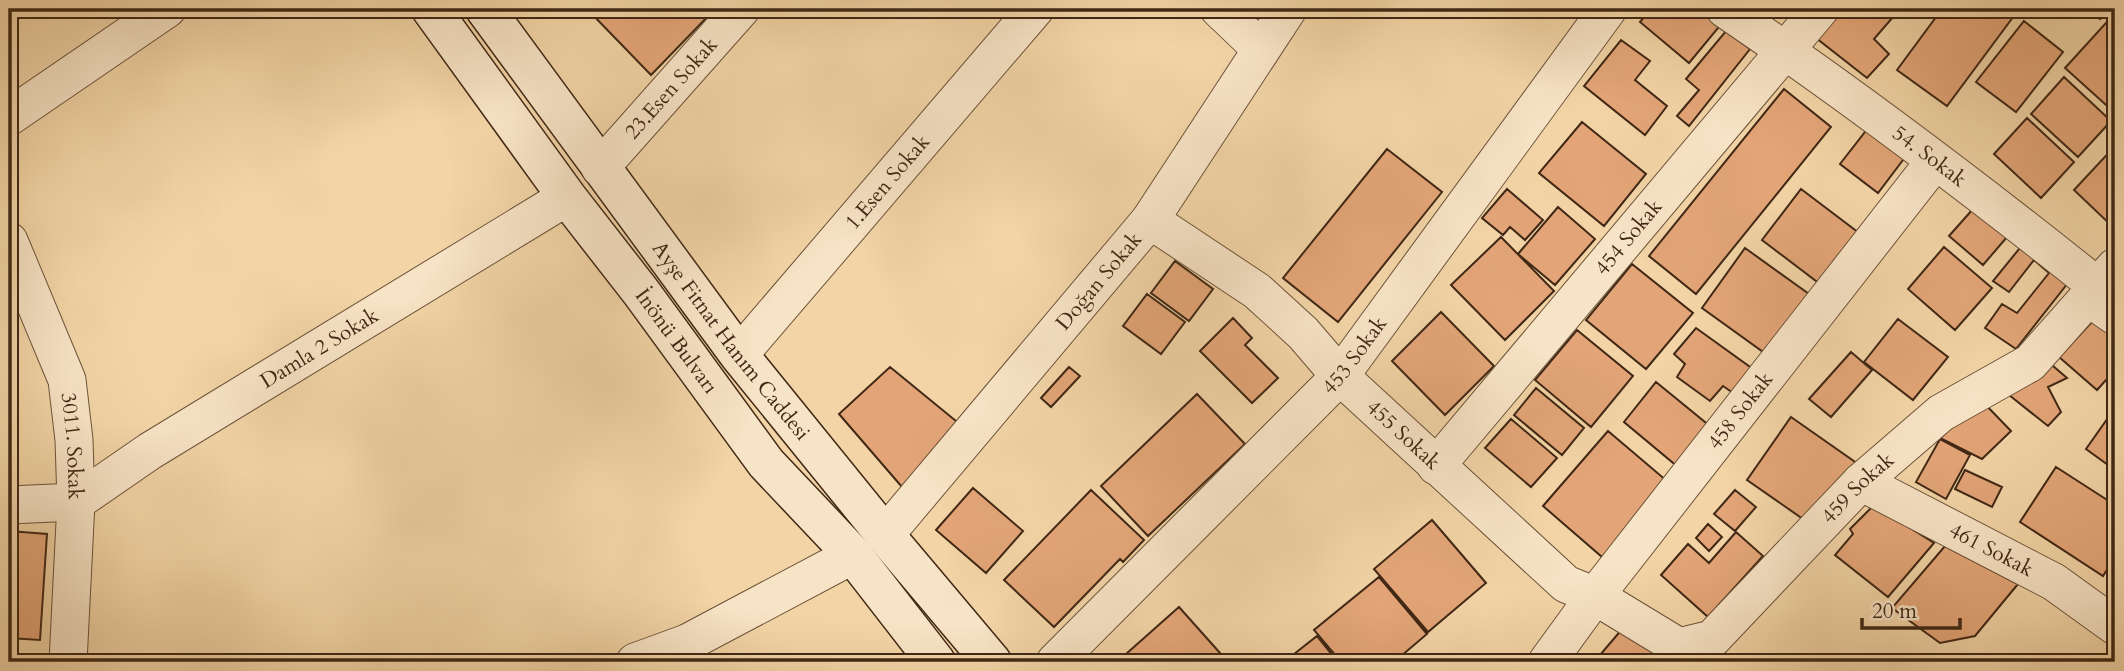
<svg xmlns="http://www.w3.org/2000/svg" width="2124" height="671" viewBox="0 0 2124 671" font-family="Cardo,serif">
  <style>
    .building { fill: #e3a577; stroke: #402815; stroke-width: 2 }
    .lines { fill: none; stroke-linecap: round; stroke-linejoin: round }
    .minor-casing { stroke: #6c5339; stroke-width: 39 }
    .secondary-casing { stroke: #402815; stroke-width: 41 }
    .minor { stroke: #f7e3c5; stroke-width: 37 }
    .secondary { stroke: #f7e3c5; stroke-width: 38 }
    .labels { text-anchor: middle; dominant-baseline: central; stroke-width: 5; stroke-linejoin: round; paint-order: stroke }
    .street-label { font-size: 21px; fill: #402815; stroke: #f7e3c5 }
  </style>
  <rect width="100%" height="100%" fill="#f2d4a6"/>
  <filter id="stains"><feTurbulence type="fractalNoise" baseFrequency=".00286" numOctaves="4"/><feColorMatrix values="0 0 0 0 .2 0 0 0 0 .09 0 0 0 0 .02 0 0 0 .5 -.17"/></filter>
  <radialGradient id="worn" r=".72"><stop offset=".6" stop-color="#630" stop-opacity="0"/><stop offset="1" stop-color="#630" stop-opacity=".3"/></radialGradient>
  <path class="building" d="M587 9H713L714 10 651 75Z
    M1651 9H1719L1728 16 1689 63 1640 22Z
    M1832 9H1900L1874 39 1889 54 1867 78 1811 34Z
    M1942 9H2019L1947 106 1897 70Z
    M2086 9H2107L2100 19Z
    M2115 13V113L2065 68Z
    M2024 21 2063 52 2016 112 1976 82Z
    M1726 31 1750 49 1689 126 1677 116 1699 90 1686 79Z
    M1621 40 1650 61 1635 80 1667 106 1645 135 1584 86Z
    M2064 77 2111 121 2078 157 2031 114Z
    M1784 89 1831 127 1696 294 1649 256Z
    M2027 118 2074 162 2041 198 1994 154Z
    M1582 122 1646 174 1604 226 1539 173Z
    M1872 123 1909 152 1878 193 1840 164Z
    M2115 146V229L2074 190Z
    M1387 149 1442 192 1338 322 1283 278Z
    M1507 189 1543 220 1525 240 1510 227 1503 235 1482 218Z
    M1801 189 1859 233 1820 284 1762 240Z
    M1558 207 1595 239 1555 285 1518 254Z
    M1973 209 2007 237 1983 265 1949 236Z
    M1501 237 1554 291 1505 340 1451 285Z
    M2028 238 2075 274 2016 349 1985 328 2002 304 2017 313 2049 273 2034 260 2009 292 1993 281Z
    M1944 247 1992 288 1955 330 1908 289Z
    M1745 248 1809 294 1766 354 1702 308Z
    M1175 261 1213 289 1189 321 1151 293Z
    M1632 264 1693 313 1646 369 1586 320Z
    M1147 294 1185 322 1161 354 1123 326Z
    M2103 310 2115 321V370L2097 390 2059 357Z
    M1441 312 1494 366 1445 415 1392 361Z
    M1233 318 1252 338 1245 345 1278 378 1252 403 1200 351Z
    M1898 319 1948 357 1913 400 1864 362Z
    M1696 328 1757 372 1736 395 1723 386 1710 401 1677 377 1685 364 1674 354Z
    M1577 330 1633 376 1591 427 1535 380Z
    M1851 352 1872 370 1831 417 1809 399Z
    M2045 359 2067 378 2048 387 2061 412 2048 426 2009 395Z
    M890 367 967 430 908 494 839 414Z
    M1069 367 1080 376 1051 407 1041 398Z
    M1656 382 1711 427 1678 467 1624 422Z
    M1536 388 1584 428 1562 455 1514 415Z
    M1197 394 1245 444 1148 536 1101 486Z
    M1981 400 2011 431 1982 459 1940 438Z
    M2115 408V470L2086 449Z
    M1791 417 1858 464 1813 526 1747 480Z
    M1511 419 1557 458 1531 487 1485 448Z
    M1608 431 1674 487 1609 563 1543 506Z
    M1940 439 1970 455 1946 499 1916 482Z
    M2056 467 2115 505V557L2103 576 2020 522Z
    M1965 470 2002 487 1992 507 1955 489Z
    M973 488 1023 531 986 573 936 530Z
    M1091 490 1144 540 1123 562 1120 559 1054 627 1004 580Z
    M1735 490 1756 507 1735 531 1714 514Z
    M1874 505 1934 543 1888 597 1835 555 1853 534 1850 529Z
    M1432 520 1486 583 1428 632 1374 569Z
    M1708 524 1722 537 1709 551 1696 538Z
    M9 531 47 534 40 640 9 638Z
    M1736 532 1763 556 1708 617 1661 575 1688 544 1709 563Z
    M1945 546 2018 584 1975 636 1940 643 1892 608Z
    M1379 577 1427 634 1394 662H1341L1314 630Z
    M1179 607 1220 653 1209 662H1117Z
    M1629 621 1677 662H1594Z
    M1317 636 1338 662H1284Z"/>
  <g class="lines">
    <defs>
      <g id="minor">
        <path d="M1219 9 1261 49"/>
        <path id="s1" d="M1725 9C1853 96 1977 190 2097 286L2099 305 2115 316"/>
        <path d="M9 117 167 9"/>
        <path id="s2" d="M600 168 741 9"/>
        <path id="s3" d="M1150 220 1257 291 1303 333 1340 376 1566 584 1595 596 1679 647 1712 639 1861 482 1941 413 2030 363 2115 267"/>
        <path id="s4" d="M9 241 67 380 74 440 76 502 68 662"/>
        <path id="s5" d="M739 355 1035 9"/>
        <path id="s6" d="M1436 466 1820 9"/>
        <path id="s7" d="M1861 482 2054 582 2115 626"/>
        <path id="s8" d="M9 505 76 502 150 451 567 197"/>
        <path id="s9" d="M885 535 1150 220 1288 9"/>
        <path d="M635 662 687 643 853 555"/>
        <path id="s10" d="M1055 662 1340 376 1608 9"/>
        <path id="s11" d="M1547 662 1595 596 1935 161"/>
      </g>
      <g id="secondary">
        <path id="s12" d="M431 9 567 197 641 292 766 463 853 555 936 662"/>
        <path id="s13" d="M485 9 739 355 885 535 992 662"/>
      </g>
    </defs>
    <use href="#minor" class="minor-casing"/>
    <use href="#secondary" class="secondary-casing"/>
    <use href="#minor" class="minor"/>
    <use href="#secondary" class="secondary"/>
  </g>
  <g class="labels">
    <g class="street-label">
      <text stroke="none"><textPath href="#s2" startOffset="107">23.Esen Sokak</textPath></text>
      <text stroke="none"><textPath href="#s1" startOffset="252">54. Sokak</textPath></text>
      <text stroke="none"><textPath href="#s5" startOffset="228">1.Esen Sokak</textPath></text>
      <text stroke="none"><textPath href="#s6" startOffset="299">454 Sokak</textPath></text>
      <text stroke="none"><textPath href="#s9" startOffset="332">Doğan Sokak</textPath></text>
      <text stroke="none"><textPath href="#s12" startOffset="413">İnönü Bulvarı</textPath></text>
      <text stroke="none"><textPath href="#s13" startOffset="413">Ayşe Fitnat Hanım Caddesi</textPath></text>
      <text stroke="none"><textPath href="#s8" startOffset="355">Damla 2 Sokak</textPath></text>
      <text stroke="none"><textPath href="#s10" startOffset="429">453 Sokak</textPath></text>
      <text stroke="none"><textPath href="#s11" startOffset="317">458 Sokak</textPath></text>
      <text stroke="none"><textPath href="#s3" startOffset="334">455 Sokak</textPath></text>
      <text stroke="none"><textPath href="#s4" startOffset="217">3011. Sokak</textPath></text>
      <text stroke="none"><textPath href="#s3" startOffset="928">459 Sokak</textPath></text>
      <text stroke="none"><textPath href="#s7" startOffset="147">461 Sokak</textPath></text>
    </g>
  </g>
  <rect width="2124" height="671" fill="none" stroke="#f2d4a6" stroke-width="35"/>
  <rect x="10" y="10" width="2103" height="650" fill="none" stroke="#402815" stroke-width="3.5"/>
  <rect x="18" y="18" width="2089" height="636" fill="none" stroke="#402815" stroke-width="2"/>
  <path d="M1862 618v10h98v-10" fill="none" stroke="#402815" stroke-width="3.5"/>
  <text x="1872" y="618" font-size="21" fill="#402815" stroke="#f7e3c5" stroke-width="5" paint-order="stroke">20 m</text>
  <rect width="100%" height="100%" filter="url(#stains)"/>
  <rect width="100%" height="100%" fill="url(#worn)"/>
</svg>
